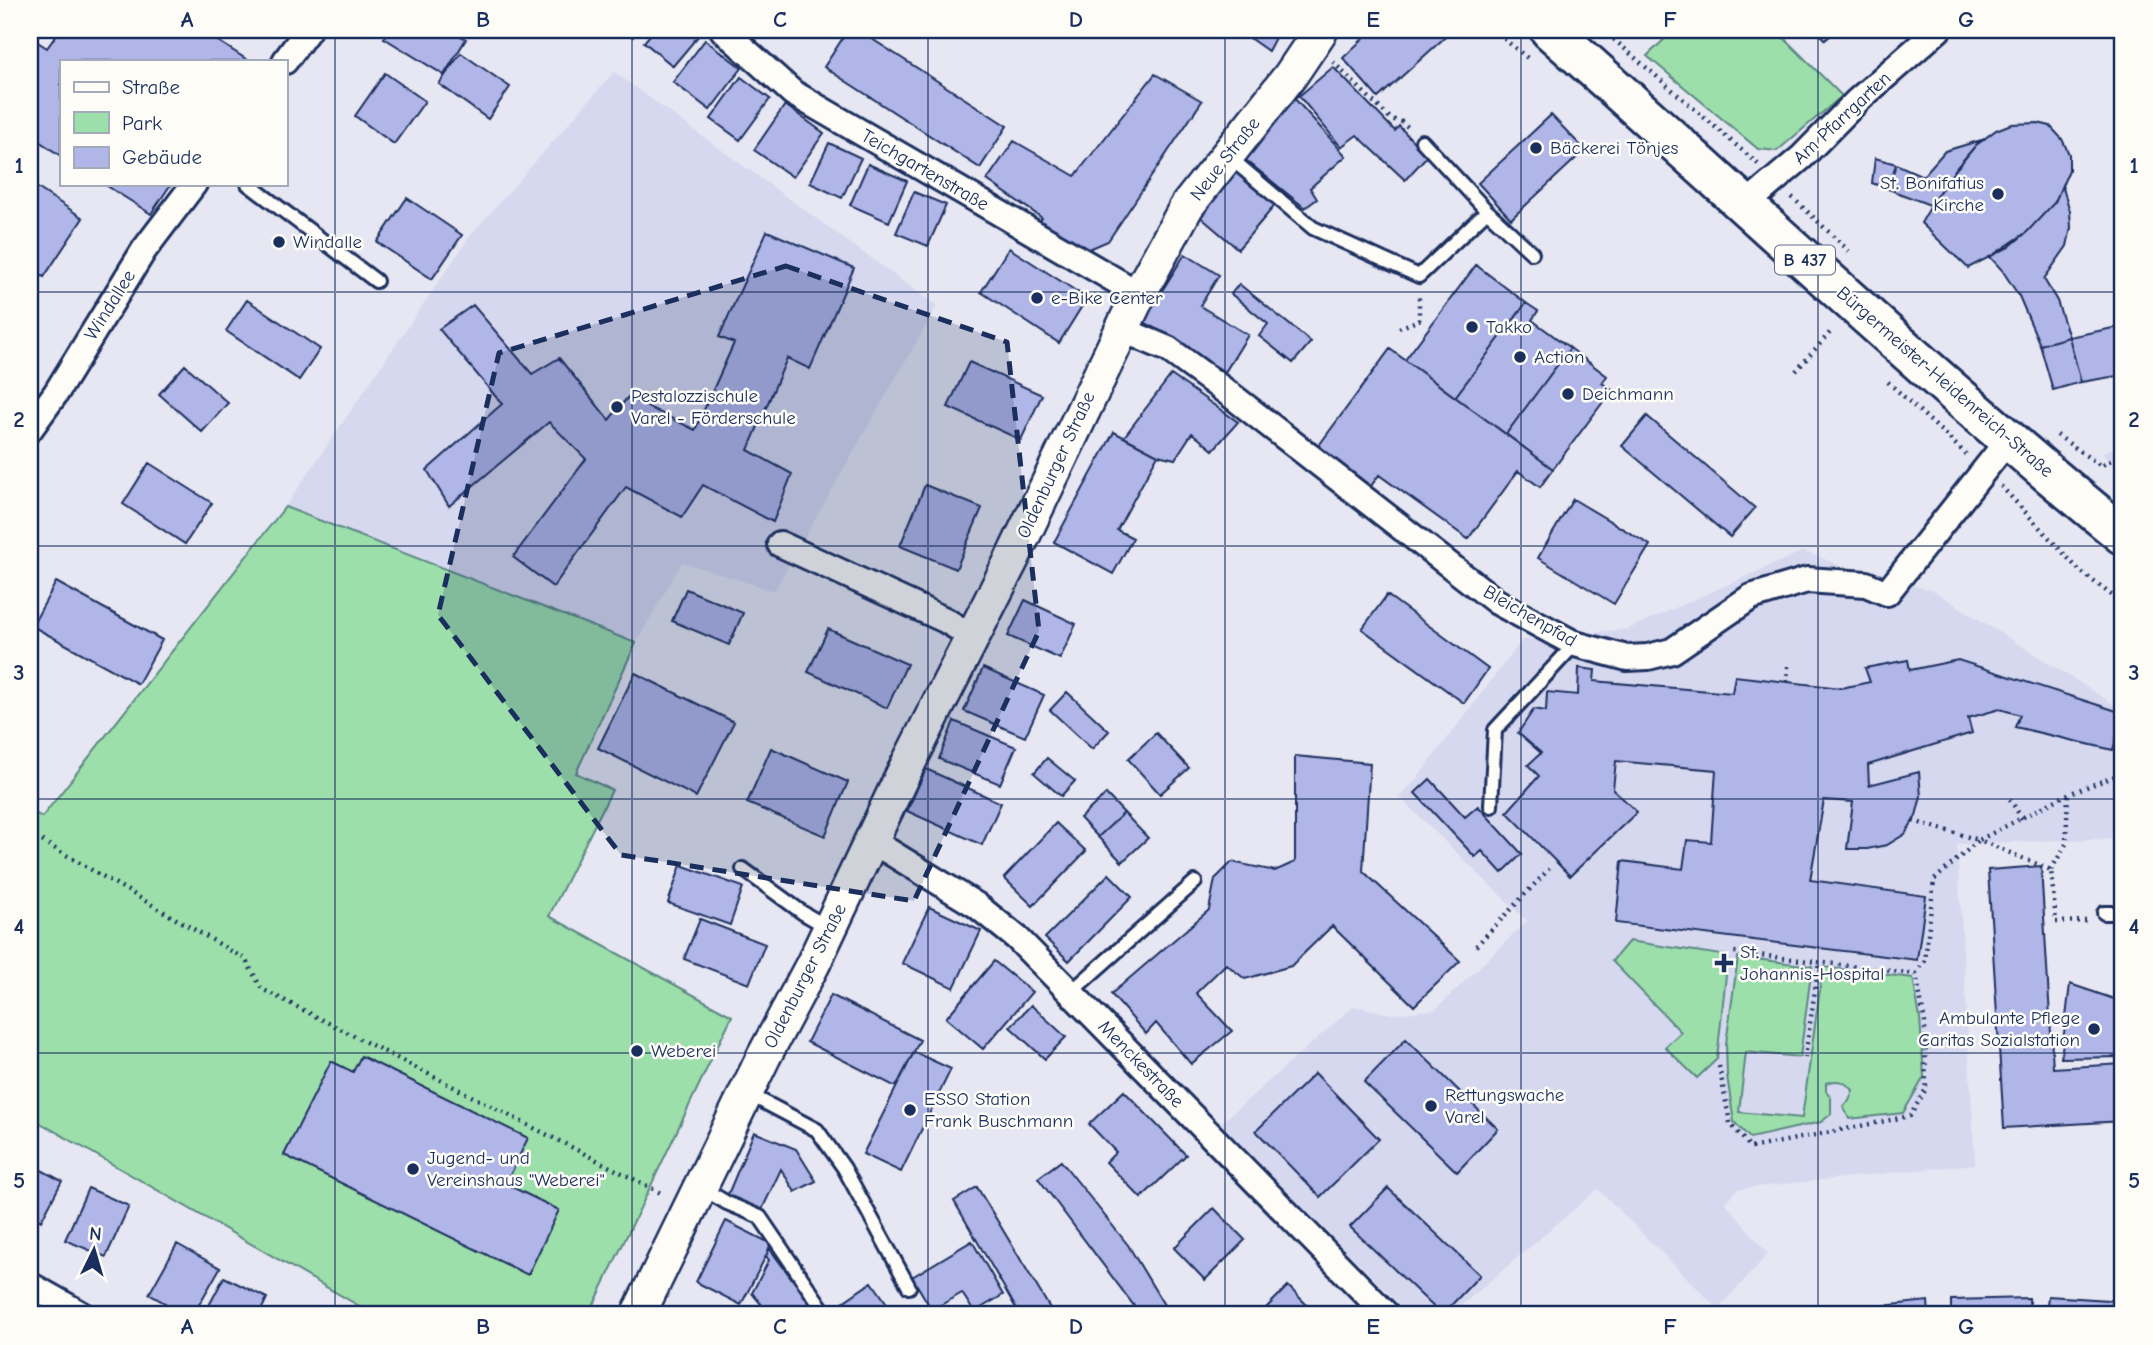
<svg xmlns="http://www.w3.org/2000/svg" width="2153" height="1345" viewBox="0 0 2153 1345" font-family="'Comic Neue',sans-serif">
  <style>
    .built { fill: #d6d8ef }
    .green { fill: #9cdfaa; stroke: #5c8784; stroke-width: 2 }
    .building { fill: #b0b6e7; stroke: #1b2f5e; stroke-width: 2 }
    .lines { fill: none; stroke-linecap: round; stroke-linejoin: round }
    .lane-casing { stroke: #1b2f5e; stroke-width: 18 }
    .street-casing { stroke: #1b2f5e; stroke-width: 30 }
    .secondary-casing { stroke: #1b2f5e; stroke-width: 38 }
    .primary-casing { stroke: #1b2f5e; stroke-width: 44 }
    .path { stroke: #1b2f5e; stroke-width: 4.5; stroke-dasharray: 2 5; stroke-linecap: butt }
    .lane { stroke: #fdfcf7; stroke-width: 12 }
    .street { stroke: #fdfcf7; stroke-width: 24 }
    .secondary { stroke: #fdfcf7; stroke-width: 33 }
    .primary { stroke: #fdfcf7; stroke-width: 38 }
    .marked { fill: #1b2f5e; fill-opacity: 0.2; stroke: #1b2f5e; stroke-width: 5; stroke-dasharray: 14 9; stroke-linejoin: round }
    .grid { fill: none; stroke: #1b2f5e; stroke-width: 2; stroke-opacity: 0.55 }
    .poi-dot { fill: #1b2f5e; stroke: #fdfcf7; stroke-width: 2.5 }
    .labels { text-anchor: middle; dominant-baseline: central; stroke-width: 5; stroke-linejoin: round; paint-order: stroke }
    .shield { fill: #fdfcf7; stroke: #5f6c8c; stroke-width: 2 }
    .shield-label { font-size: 18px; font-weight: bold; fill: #1b2f5e }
    .street-label { font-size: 19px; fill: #1b2f5e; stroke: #fdfcf7 }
    .poi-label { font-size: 19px; fill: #1b2f5e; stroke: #fdfcf7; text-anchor: start }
    .neatline { fill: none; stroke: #1b2f5e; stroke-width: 2.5 }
    .grid-label { font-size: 23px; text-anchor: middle; font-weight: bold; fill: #1b2f5e }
  </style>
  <rect width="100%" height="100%" fill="#e6e7f2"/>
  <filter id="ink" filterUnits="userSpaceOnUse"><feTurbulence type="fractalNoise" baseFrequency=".0143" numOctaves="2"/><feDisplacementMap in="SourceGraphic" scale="14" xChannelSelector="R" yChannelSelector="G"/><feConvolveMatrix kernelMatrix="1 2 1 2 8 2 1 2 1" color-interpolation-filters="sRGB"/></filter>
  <g filter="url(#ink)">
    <path class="built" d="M614 72 937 306 774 591 682 562 636 643 285 507 470 236Z
      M2123 444V475L2102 453Z
      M1803 551 1855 571 1934 591 2123 710V838L1957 844 1975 1164 1737 1189 1725 1202 1768 1254 1718 1309 1598 1189 1450 1315H1410L1220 1124 1354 1006 1391 1014 1435 1010 1527 921 1399 797 1415 781 1522 640 1628 629Z"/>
    <path class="green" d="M1674 30H1776L1842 96 1777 151 1758 149 1647 56Z
      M285 507 636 643 576 773 612 790 549 916 732 1016 589 1315H375L30 1117V810L42 817Z
      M1629 941 1728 956 1717 1059 1697 1078 1665 1047 1681 1032 1612 961Z
      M1738 957 1812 966 1800 1057 1746 1052 1739 1112 1802 1118 1823 967 1913 978 1920 1018 1924 1077 1903 1113 1849 1119 1843 1106 1849 1101 1853 1090C1844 1081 1838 1079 1826 1083V1091L1831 1098V1114L1821 1122 1750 1138 1734 1122 1727 1076 1726 1044Z"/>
    <path class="building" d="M60 30H201L249 61H61V156L30 135V37L47 48Z
      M389 30H450L466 39 444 75 384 38Z
      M622 30H638L633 37Z
      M654 30H695L700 34 673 66 644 42Z
      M848 30H858L1007 126 980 168 824 67Z
      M889 30H909L902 39Z
      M1238 30H1279L1268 51Z
      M1372 30H1453L1378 98 1343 58Z
      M1816 30H1837L1825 40Z
      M705 40 742 68 710 110 673 82Z
      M461 53 510 87 488 119 439 84Z
      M1333 67 1395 131 1399 126 1427 156 1405 180 1357 135 1341 147 1299 96Z
      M385 73 425 101 394 144 355 116Z
      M1155 74 1202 101 1108 241 1087 250 1073 248 1036 225 1042 218 987 180 1014 141 1075 176Z
      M741 77 770 99 740 140 711 119Z
      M1295 99 1346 156 1310 188 1317 199 1305 208 1242 157Z
      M785 105 824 133 793 177 754 150Z
      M1551 115 1585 150 1511 219 1478 183Z
      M2038 123 2050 126 2062 139 2069 154V170L2055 202 2027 232 2009 247 1968 268 1921 223 1943 185 1976 145 1996 130 2011 124Z
      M1985 139 1976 145 1957 167 1930 205 1888 189 1896 164 1923 176 1945 151Z
      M829 143 861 158 842 198 810 183Z
      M1875 158 1896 164 1888 189 1872 183Z
      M868 164 907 181 889 222 850 205Z
      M1237 170 1276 204 1238 249 1198 215Z
      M30 183 83 218 44 277 30 268Z
      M104 184H171L151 214Z
      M2062 185 2070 211 2071 228 2067 246 2044 279 2057 301 2069 337 2040 345 2019 296 2002 270 1990 257 2027 232 2055 202Z
      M914 192 946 205 928 246 896 233Z
      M407 198 462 235 432 279 377 242Z
      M767 231 854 268 810 369 787 358 748 450 792 474 773 522 703 485 682 517 626 487 553 587 513 557 586 459 549 422 449 506 427 470 502 404 439 329 473 305 532 374 559 358 609 420 628 397 695 430 734 343 719 337Z
      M1009 248 1087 298 1059 343 981 292Z
      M1185 254 1219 275 1200 306 1248 335 1225 372 1143 321Z
      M1476 265 1526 303 1455 397 1405 360Z
      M1239 284 1311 342 1293 363 1259 336 1268 324 1231 294Z
      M247 300 320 349 299 380 226 331Z
      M1526 303 1538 311 1532 320 1570 348 1506 434 1455 397Z
      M2113 328H2123V375L2081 382 2069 337Z
      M2069 337 2081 382 2053 390 2040 345Z
      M1570 348 1607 376 1602 383 1612 390 1553 469 1506 434Z
      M1390 349 1553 469 1540 487 1518 471 1468 539 1379 475 1371 486 1317 448Z
      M969 362 1042 395 1021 440 948 407Z
      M185 365 228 403 202 432 159 394Z
      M1171 375 1238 422 1213 450 1192 433 1175 459 1158 455 1124 437Z
      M1647 416 1755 508 1730 537 1622 446Z
      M1114 432 1158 455 1117 530 1133 538 1113 574 1054 542Z
      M149 463 212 503 185 544 123 504Z
      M925 485 982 508 956 569 900 546Z
      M1573 499 1650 545 1614 604 1538 558Z
      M56 582 162 640 138 684 32 626Z
      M686 589 743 613 729 645 672 621Z
      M1387 595 1488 669 1464 703 1362 629Z
      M1025 600 1076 624 1060 659 1008 636Z
      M828 629 907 664 887 708 808 672Z
      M1908 660 1910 670 1958 660 2123 713 2113 750 2015 727 2020 715 2000 709 1968 718 1972 733 1868 765 1869 785 1919 772 1921 796 1916 816 1905 834 1887 845 1867 849H1847L1853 802 1824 800 1810 880 1926 896 1917 960 1616 923 1622 861 1683 869 1687 840 1711 842 1716 770 1616 761 1613 789 1637 812 1570 876 1507 812 1539 776 1528 765 1541 753 1518 733 1534 709 1546 711 1547 692 1578 695 1579 668 1595 670 1594 681 1732 693 1735 676 1841 688 1870 682 1865 668Z
      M983 668 1044 695 1025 737 964 711Z
      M635 673 734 722 696 797 598 748Z
      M1067 692 1109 731 1092 749 1050 710Z
      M954 721 1016 747 1000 784 939 759Z
      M1156 733 1189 768 1160 794 1128 759Z
      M771 748 848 782 825 836 747 803Z
      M1295 756 1370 763 1363 871 1460 961 1414 1006 1332 926 1291 966 1245 979 1226 964 1196 993 1232 1031 1191 1064 1156 1023 1146 1034 1111 994 1209 910 1215 879 1232 862 1275 871 1295 862Z
      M1047 758 1075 781 1061 796 1034 773Z
      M926 769 1001 803 982 845 907 811Z
      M1430 779 1465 817 1478 806 1522 854 1502 873 1482 851 1475 857 1415 793Z
      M1106 794 1124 813 1098 837 1080 818Z
      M1124 813 1148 838 1122 862 1098 837Z
      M1056 823 1086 851 1033 906 1004 878Z
      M681 865 743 887 730 925 668 903Z
      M2041 866 2053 1068 2123 1064V1121L2004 1128 1988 870Z
      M1109 874 1132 897 1069 961 1045 938Z
      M929 907 981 931 954 988 902 963Z
      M700 919 765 944 749 984 684 959Z
      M994 961 1032 992 983 1049 946 1018Z
      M2070 984 2123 1002V1057L2061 1058Z
      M831 995 920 1040 896 1087 807 1042Z
      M1031 1005 1066 1037 1045 1059 1010 1027Z
      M1406 1039 1498 1129 1457 1172 1364 1082Z
      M914 1052 951 1069 901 1172 863 1154Z
      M361 1056 528 1138 506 1184 559 1210 528 1275 284 1155 331 1061 353 1072Z
      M1315 1073 1379 1139 1320 1197 1256 1131Z
      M1124 1091 1186 1155 1141 1198 1106 1162 1116 1152 1089 1124Z
      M754 1132 796 1149 816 1181 795 1192 781 1169 760 1214 726 1199Z
      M1061 1161 1128 1245 1170 1315H1135L1134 1306 1038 1178Z
      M30 1164 62 1181 41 1221 30 1215Z
      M977 1187 1054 1315H1020L954 1201Z
      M88 1188 129 1206 106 1257 65 1240Z
      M1388 1188 1480 1275 1442 1315 1350 1227Z
      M1214 1208 1245 1240 1205 1280 1174 1248Z
      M726 1221 772 1244 741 1305 696 1282Z
      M972 1241 1003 1295 974 1312 962 1293 932 1310 912 1277Z
      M177 1244 220 1268 193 1315H186L149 1294Z
      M769 1248 819 1315H770L752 1293 769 1260 766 1256Z
      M224 1277 267 1298 259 1315H204Z
      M872 1282 895 1315H838L833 1309Z
      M1288 1286 1317 1315H1259Z
      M2048 1296 2123 1301V1315H2046Z
      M2029 1298 2030 1315H1951V1300Z
      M1928 1301 1929 1315H1855L1854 1309Z
      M1832 1307 1835 1315H1807Z
      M1477 1308 1484 1315H1470Z"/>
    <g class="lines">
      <defs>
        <path id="lane" d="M1228 156 1313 228 1419 276 1487 211 1422 141
          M248 184 376 281
          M1487 211 1532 253
          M1491 806 1495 730 1575 644
          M743 869 803 913 829 928
          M2104 913H2123
          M1071 992 1195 882
          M747 1093 817 1130 844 1168 909 1287
          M700 1187 727 1203 760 1217 826 1314"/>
        <path id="street" d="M723 30 793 93 1139 294
          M285 61 308 30
          M1745 205 1802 157 1857 101 1938 30
          M1121 329 1168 349 1232 396 1497 602 1575 644 1627 658 1648 657 1672 651 1751 597 1807 580 1866 584 1887 593 2009 439
          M30 429 56 393 144 250 194 184
          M780 544 945 620 973 637
          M872 841 976 905 1017 938 1387 1315
          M30 1285 83 1315"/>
        <path id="secondary" d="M638 1315 764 1056 813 964 902 776 1012 559 1139 294 1187 206 1290 76 1321 30"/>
        <path id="primary" d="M1550 30C1741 199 1925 375 2123 535"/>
      </defs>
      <use href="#lane" class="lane-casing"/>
      <use href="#street" class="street-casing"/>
      <use href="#secondary" class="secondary-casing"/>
      <use href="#primary" class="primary-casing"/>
      <path class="path" d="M1493 30 1530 60
        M1603 30 1758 164
        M1333 62 1391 119 1402 122 1410 129
        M1792 197 1849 251
        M1399 328 1419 320V294
        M1796 371 1833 329
        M1888 382 1966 454
        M2057 435 2101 466 2123 453
        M2001 486 2079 570 2123 604
        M1787 682 1788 666
        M2010 799 2022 819
        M1913 821 1979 840 1934 880 1925 961 1916 974
        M30 834 245 959 262 989 663 1194
        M2051 870 2066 844 2068 794
        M2086 921 2056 922 2051 870 1979 840 2068 794 2123 773
        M1476 946 1549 869
        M1805 1058 1819 962
        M1719 1066 1730 1123 1751 1148 1910 1116 1926 1089 1925 1023 1916 974 1734 952"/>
      <use href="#lane" class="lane"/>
      <use href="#street" class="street"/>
      <use href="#secondary" class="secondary"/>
      <use href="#primary" class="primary"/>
    </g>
  </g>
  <path class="marked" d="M786 266 1007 342 1039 631 914 901 621 855 438 615 499 353Z"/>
  <path class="grid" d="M335 30V1315M632 30V1315M928 30V1315M1225 30V1315M1521 30V1315M1818 30V1315M30 292H2123M30 546H2123M30 799H2123M30 1053H2123"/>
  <g class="poi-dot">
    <circle cx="1536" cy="148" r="7"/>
    <circle cx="1998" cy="194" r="7"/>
    <circle cx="279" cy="242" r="7"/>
    <circle cx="1037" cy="298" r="7"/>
    <circle cx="1472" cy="327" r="7"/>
    <circle cx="1520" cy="357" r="7"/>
    <circle cx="1568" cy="394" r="7"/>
    <circle cx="617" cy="407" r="7"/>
    <path d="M1720.5 952.5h7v7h7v7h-7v7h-7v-7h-7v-7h7z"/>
    <circle cx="2094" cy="1029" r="7"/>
    <circle cx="637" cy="1051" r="7"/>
    <circle cx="1431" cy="1106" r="7"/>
    <circle cx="910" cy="1110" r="7"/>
    <circle cx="413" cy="1169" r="7"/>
  </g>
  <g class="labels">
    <rect class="shield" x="1775" y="245.5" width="60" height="29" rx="5"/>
    <g class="shield-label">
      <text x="1805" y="260">B 437</text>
    </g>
    <g class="street-label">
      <text transform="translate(1842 118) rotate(-43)">Am Pfarrgarten</text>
      <text transform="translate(1225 159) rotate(-52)">Neue Straße</text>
      <text transform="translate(925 170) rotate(30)">Teichgartenstraße</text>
      <text transform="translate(110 305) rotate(-58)">Windallee</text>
      <text transform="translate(1945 382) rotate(41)">Bürgermeister-Heidenreich-Straße</text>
      <text transform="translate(1056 465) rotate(-65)">Oldenburger Straße</text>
      <text transform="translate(1530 616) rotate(30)">Bleichenpfad</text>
      <text transform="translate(805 976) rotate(-63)">Oldenburger Straße</text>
      <text transform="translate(1141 1064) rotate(46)">Menckestraße</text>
    </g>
    <g class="poi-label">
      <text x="1550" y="148">Bäckerei Tönjes</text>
      <text x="1984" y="183" text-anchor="end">St. Bonifatius<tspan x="1984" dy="22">Kirche</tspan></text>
      <text x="293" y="242">Windalle</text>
      <text x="1051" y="298">e-Bike Center</text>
      <text x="1486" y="327">Takko</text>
      <text x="1534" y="357">Action</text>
      <text x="1582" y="394">Deichmann</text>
      <text x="631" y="396">Pestalozzischule<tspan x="631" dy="22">Varel - Förderschule</tspan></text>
      <text x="1740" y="952">St.<tspan x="1740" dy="22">Johannis-Hospital</tspan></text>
      <text x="2080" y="1018" text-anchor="end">Ambulante Pflege<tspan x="2080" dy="22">Caritas Sozialstation</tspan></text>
      <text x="651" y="1051">Weberei</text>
      <text x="1445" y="1095">Rettungswache<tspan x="1445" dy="22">Varel</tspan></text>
      <text x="924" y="1099">ESSO Station<tspan x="924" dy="22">Frank Buschmann</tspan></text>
      <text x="427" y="1158">Jugend- und<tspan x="427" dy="22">Vereinshaus "Weberei"</tspan></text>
    </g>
  </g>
  <rect width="2153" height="1345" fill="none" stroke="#fdfcf7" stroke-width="77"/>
  <rect x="60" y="60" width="228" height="126" fill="#fdfcf7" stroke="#a3aaba" stroke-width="2"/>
  <rect x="74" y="82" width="35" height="10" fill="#fdfcf7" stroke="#a3aaba" stroke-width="2"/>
  <text x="122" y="94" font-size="21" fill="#1b2f5e">Straße</text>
  <rect x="74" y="112" width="35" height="21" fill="#9cdfaa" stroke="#a3aaba" stroke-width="2"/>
  <text x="122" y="130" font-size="21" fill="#1b2f5e">Park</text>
  <rect x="74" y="147" width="35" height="21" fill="#b0b6e7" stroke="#a3aaba" stroke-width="2"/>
  <text x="122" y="164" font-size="21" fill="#1b2f5e">Gebäude</text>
  <g transform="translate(94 1250) rotate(5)" stroke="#fdfcf7" stroke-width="5" paint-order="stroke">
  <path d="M0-5L12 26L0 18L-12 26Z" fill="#1b2f5e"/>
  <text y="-10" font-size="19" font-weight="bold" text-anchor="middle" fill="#1b2f5e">N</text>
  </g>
  <rect x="38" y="38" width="2076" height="1268" class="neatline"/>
  <g class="grid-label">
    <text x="187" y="27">A</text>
    <text x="483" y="27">B</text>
    <text x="780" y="27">C</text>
    <text x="1076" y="27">D</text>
    <text x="1373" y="27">E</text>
    <text x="1670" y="27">F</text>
    <text x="1966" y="27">G</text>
    <text x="19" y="173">1</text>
    <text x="2134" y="173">1</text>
    <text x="19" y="427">2</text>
    <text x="2134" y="427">2</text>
    <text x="19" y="680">3</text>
    <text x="2134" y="680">3</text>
    <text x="19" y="934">4</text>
    <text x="2134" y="934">4</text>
    <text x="19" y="1188">5</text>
    <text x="2134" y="1188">5</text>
    <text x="187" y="1334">A</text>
    <text x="483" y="1334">B</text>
    <text x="780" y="1334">C</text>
    <text x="1076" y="1334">D</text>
    <text x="1373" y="1334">E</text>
    <text x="1670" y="1334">F</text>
    <text x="1966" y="1334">G</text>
  </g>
</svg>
